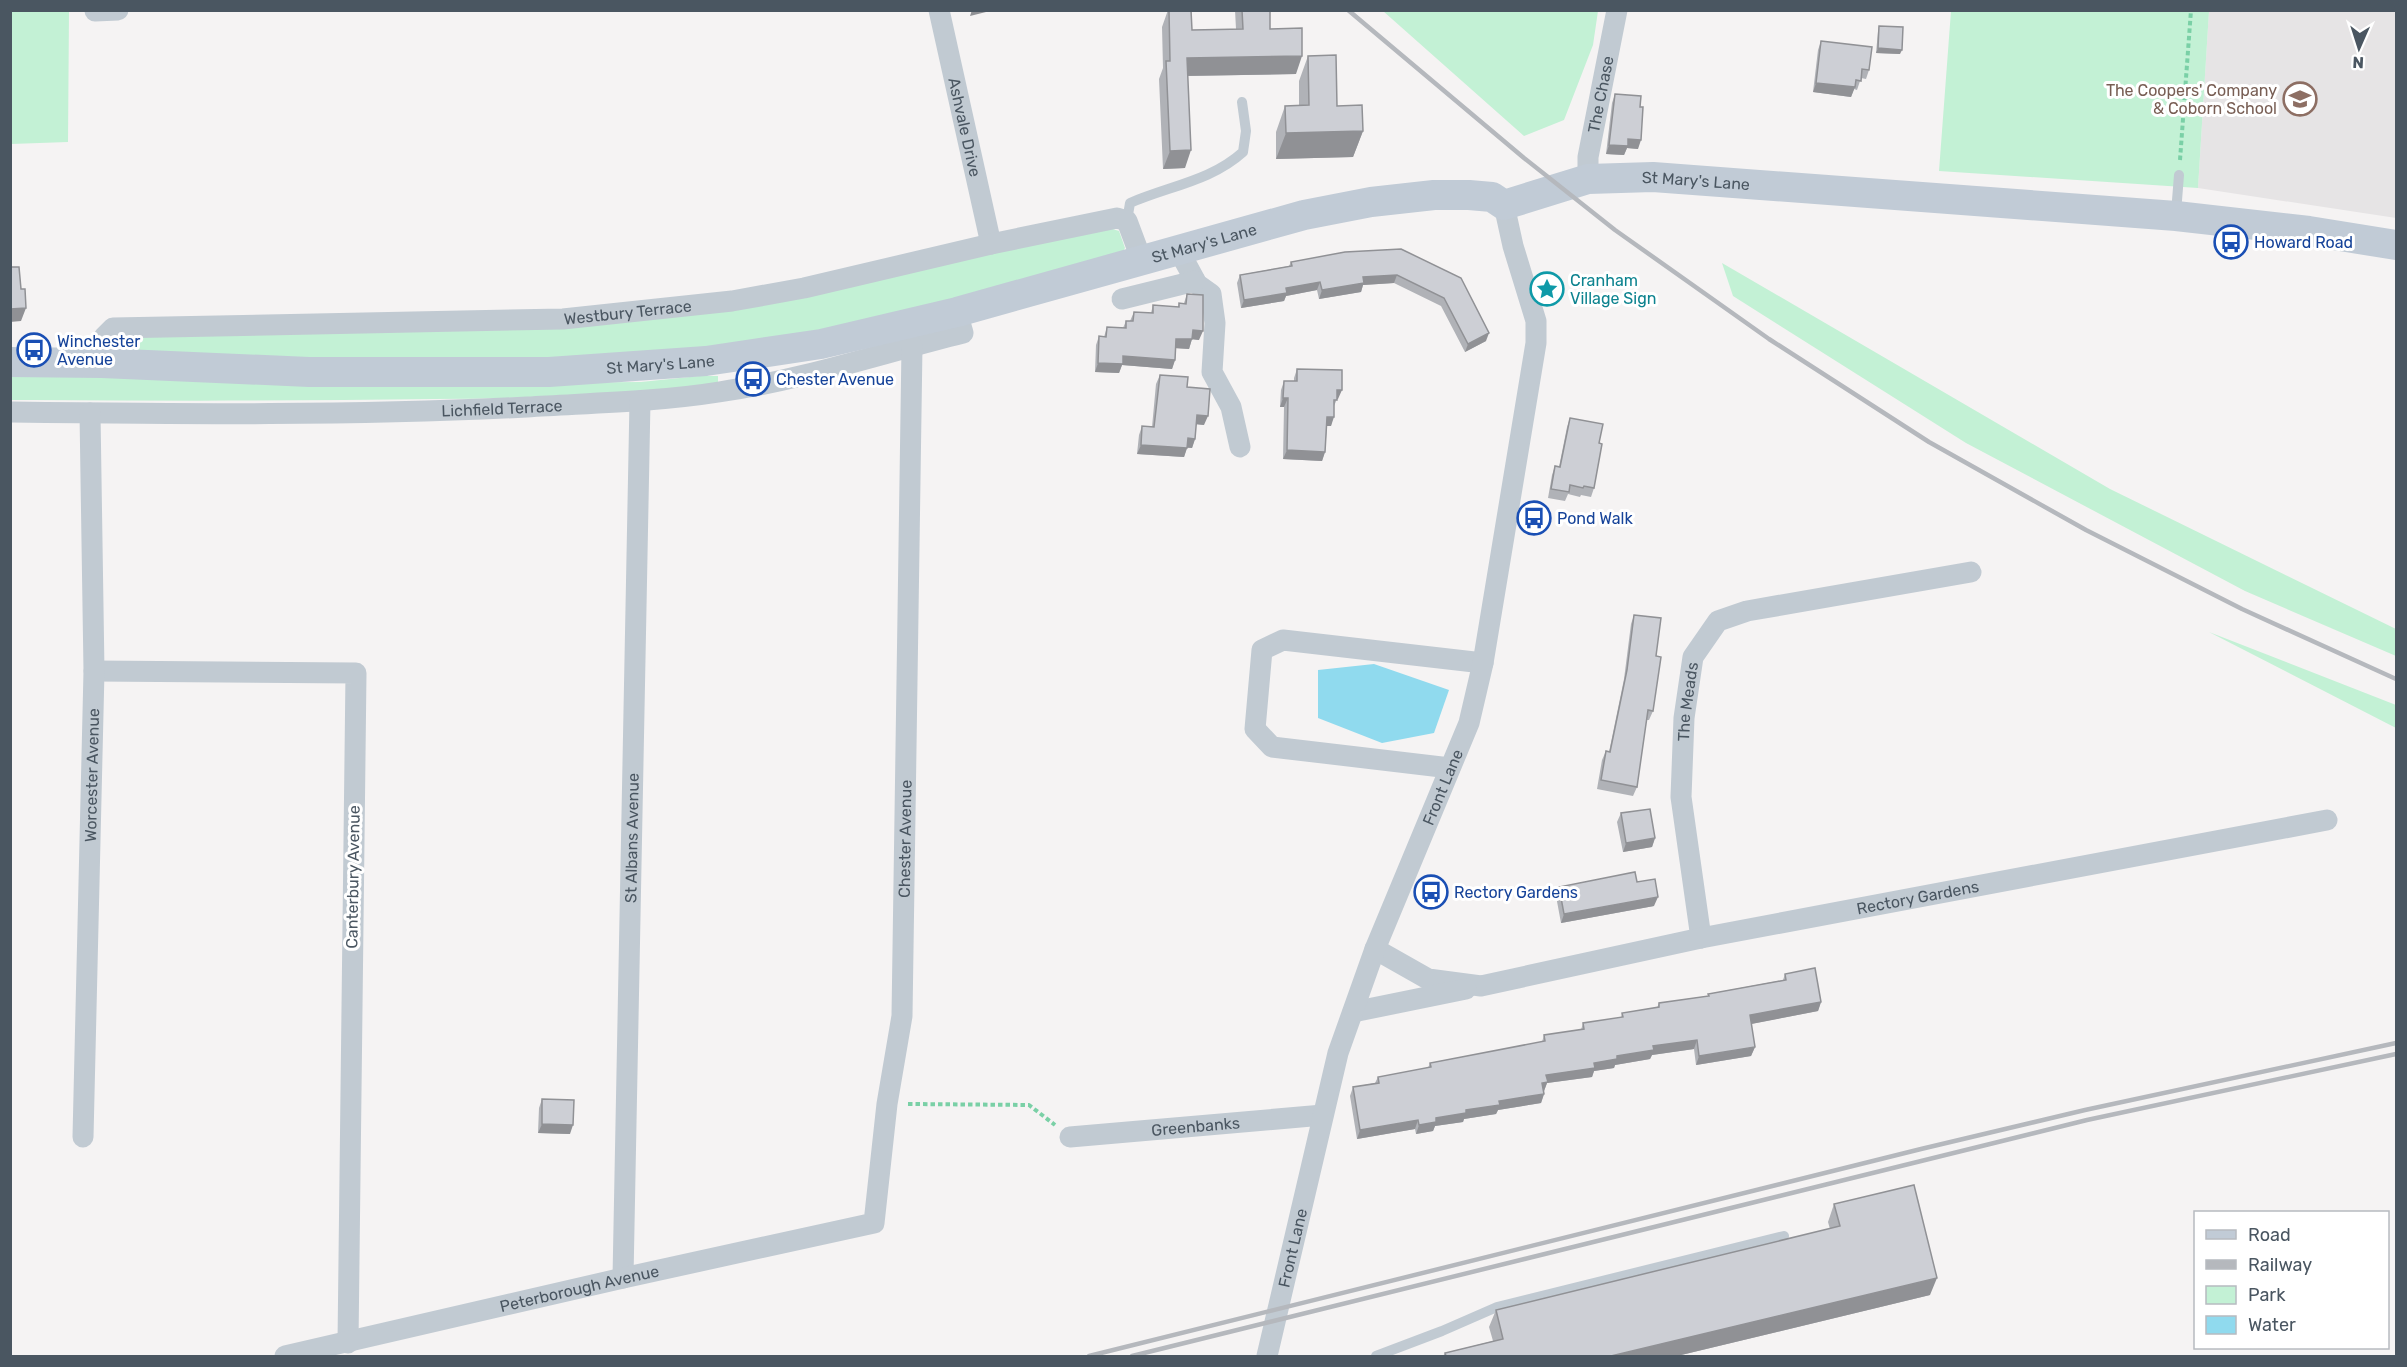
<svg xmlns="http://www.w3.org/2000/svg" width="2407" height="1367" viewBox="0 0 2407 1367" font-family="Rubik,sans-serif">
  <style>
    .education { fill: #e6e4e5 }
    .green { fill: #c3f1d5 }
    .water { fill: #90daee }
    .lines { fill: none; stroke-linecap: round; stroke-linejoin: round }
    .path { stroke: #7ad0a6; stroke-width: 4; stroke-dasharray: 4.5 3; stroke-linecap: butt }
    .service { stroke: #c1cad2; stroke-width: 10 }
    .minor { stroke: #c1cad2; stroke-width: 21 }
    .secondary { stroke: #c1cbd6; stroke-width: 30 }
    .rail { stroke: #b5b8bd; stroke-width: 4.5 }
    .wall { fill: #b0b2b7 }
    .shaded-wall { fill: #909195 }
    .building { fill: #cdcfd5; stroke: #909195; stroke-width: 1.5 }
    .labels { text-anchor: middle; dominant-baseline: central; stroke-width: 6; stroke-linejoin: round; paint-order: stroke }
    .education-label { font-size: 16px; fill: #785e54; stroke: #fff; text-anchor: end }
    .street-label { font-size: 16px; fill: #4a5661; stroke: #fff }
    .transit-label { font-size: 16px; fill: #164399; stroke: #fff; text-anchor: start }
    .culture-label { font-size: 16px; fill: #0d838f; stroke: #fff; text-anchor: start }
  </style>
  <rect width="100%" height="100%" fill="#f5f3f3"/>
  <path class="education" d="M2209 11H2396V218L2198 188Z"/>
  <path class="green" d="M10 11H69L68 142 11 144Z
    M1383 11H1598L1593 45 1564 120 1524 136Z
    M1951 11H2209L2198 188 1939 171Z
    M1103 226 1119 231 1125 248 1117 262 937 308 687 354 542 363 128 353 125 348 129 334 568 326Z
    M1722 263 2110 489 2396 629V656L2245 591 1966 443 1733 296Z
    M10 374 518 383 641 382 699 376H718V383C624 397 528 398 433 399 300 401 167 401 34 400H11Z
    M2209 632 2396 705V728Z"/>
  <path class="water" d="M1374 664 1449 690 1434 733 1382 743 1318 718V670Z"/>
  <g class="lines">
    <path class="path" d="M2180 160 2191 10
      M908 1104 1029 1105 1055 1125"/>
    <path class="service" d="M2176 213 2179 175
      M1127 221 1130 203C1169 186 1211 181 1243 152L1246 131 1242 102
      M1376 1356 1442 1331 1497 1307 1784 1236"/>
    <g class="minor">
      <path id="s1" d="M939 10 991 244"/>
      <path d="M95 11 118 10"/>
      <path id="s2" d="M1588 179V157L1617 10"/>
      <path d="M1178 249 1197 284 1211 294 1215 323 1212 372 1231 407 1240 447"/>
      <path d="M1122 299 1195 281"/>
      <path id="s3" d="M102 363 104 337 113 328 563 319 732 301 804 288 991 244 1117 218 1127 221 1142 261"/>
      <path id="s4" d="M10 412C183 414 355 416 527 407 591 403 656 402 719 392 802 380 882 353 963 333L957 312"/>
      <path d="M94 671 356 673 348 1343"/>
      <path d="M1450 768 1272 747 1255 729 1262 650 1283 640 1483 663"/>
      <path id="s5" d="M1701 938 1681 797 1684 718 1693 657 1718 621 1747 611 1971 572"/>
      <path id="s6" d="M1375 949 1428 979 1481 986 1701 938 2327 820"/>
      <path d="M1353 1012 1466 989"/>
      <path id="s7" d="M83 1137 94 671 90 413"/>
      <path id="s8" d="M1070 1137 1323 1115"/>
      <path id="s9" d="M623 1278 640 401"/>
      <path id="s10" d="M285 1356 623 1278 874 1223 887 1104 902 1016 912 346"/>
      <path id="s11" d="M1267 1356 1338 1053 1375 949 1469 723 1483 663 1536 343V321L1513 246 1504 205"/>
    </g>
    <path class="secondary" id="s12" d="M10 362 102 363 309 372H549L706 361 821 344 957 312 1304 215 1371 202 1434 195H1469L1492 197 1504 205 1588 179 1653 177 2176 216 2309 231 2396 245"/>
    <path class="rail" d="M1348 10 1524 158 1615 230 1769 339 1929 442 2086 530 2242 609 2396 679
      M1089 1356 1921 1149 2085 1110 2396 1043
      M1132 1356 2087 1120 2396 1054"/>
  </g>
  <path class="wall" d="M1168 10 1192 30 1236 29 1235 10H1270V29L1296 74 1188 76 1185 168 1163 169 1159 79 1163 68 1162 27Z
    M1879 26 1900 54 1876 53 1878 31Z
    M1821 41 1869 70 1866 79 1861 78 1857 90 1854 89 1851 97 1813 92 1818 50Z
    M1308 56 1337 106 1363 131 1353 157 1276 159V132L1285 106H1299V81Z
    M1615 94 1638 149 1627 148 1624 155 1606 154 1612 103Z
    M1401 249 1486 341 1465 352 1441 306 1394 283 1363 285 1361 292 1319 299 1317 290 1286 296 1284 301 1241 308 1237 283 1240 275 1289 266 1291 262Z
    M1187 294 1199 340 1192 339 1189 349 1176 348 1175 360 1172 369 1122 365 1119 373 1095 372 1096 345 1099 336 1104 337 1107 327 1123 328 1126 321H1130L1134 312 1151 313 1153 305 1178 307 1179 303H1184Z
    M1297 369 1338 399H1337L1334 406 1331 426H1327L1325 452 1322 461 1283 459 1284 407H1280L1281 390 1284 381H1294V378Z
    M1160 375 1187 387 1204 425 1196 424 1195 439 1192 448H1187L1184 457 1137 454 1139 435 1142 426 1152 427 1156 384Z
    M1570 418 1599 443 1594 488 1591 497 1581 495 1580 497 1568 494 1565 501 1548 498 1552 475 1555 466 1559 467 1567 427Z
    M1634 615 1656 656 1653 711 1649 720H1646L1637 787 1633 796 1597 789 1602 760 1606 751 1609 752 1624 679 1631 624Z
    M1621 813 1655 838 1652 847 1623 852 1617 822Z
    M1637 882 1654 906 1561 923 1556 896 1559 887Z
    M1785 974 1821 1002 1818 1011 1751 1024 1755 1047 1751 1056 1696 1065 1694 1049 1652 1055 1650 1059 1615 1065 1614 1068 1594 1071 1592 1077 1547 1083 1544 1091V1094L1541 1103 1498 1110 1496 1114 1464 1119 1463 1122 1435 1126 1433 1131 1416 1134 1415 1129 1357 1139 1350 1096 1353 1087 1375 1083 1378 1077 1428 1068 1430 1063 1542 1042 1544 1035 1581 1030 1583 1023 1621 1018 1622 1013 1657 1008 1659 1003 1708 996V994L1783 980Z
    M542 1099 570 1134 538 1133 539 1108Z
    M1834 1204 1930 1295 1677 1356H1443L1445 1353 1493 1341 1489 1327 1496 1310 1830 1229 1828 1222Z"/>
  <path class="shaded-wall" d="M972 10H994L970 16Z
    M1878 48 1902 50 1900 54 1876 53Z
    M1302 56 1296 74 1181 76 1187 58Z
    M1816 83 1855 87 1851 97 1813 92Z
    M1363 131 1353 157 1276 159 1286 133Z
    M1628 139 1641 140 1638 149 1627 148 1624 155 1606 154 1609 145Z
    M1191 150 1185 168 1163 169 1170 151Z
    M1397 275 1394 283 1363 285 1361 292 1319 299 1322 290 1363 277Z
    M1320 282 1317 290 1286 296 1284 301 1241 308 1244 300 1286 288Z
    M26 308 21 321 10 322V309Z
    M1193 330 1203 331 1199 340 1190 339Z
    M1489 333 1486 341 1465 352 1468 344Z
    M1176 339H1192L1189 349 1173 348Z
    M1123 356 1175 360 1172 369 1122 365 1119 373 1095 372 1098 363Z
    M1337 390H1342L1338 399H1334Z
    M1283 398H1288L1284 407H1280Z
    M1197 415 1208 416 1204 425 1194 424Z
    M1327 417H1334L1331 426H1324Z
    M1188 438 1195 439 1192 448 1184 447Z
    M1141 445 1187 448 1184 457 1137 454Z
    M1287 450 1325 452 1322 461 1283 459Z
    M1655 838 1652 847 1623 852 1626 843Z
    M1658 897 1654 906 1561 923 1564 914Z
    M1821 1002 1818 1011 1746 1025 1750 1015Z
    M1697 1040 1694 1049 1652 1055 1650 1059 1615 1065 1614 1068 1594 1071 1592 1077 1547 1083 1544 1091 1539 1092 1546 1075 1594 1063 1653 1046Z
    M1755 1047 1751 1056 1696 1065 1699 1056Z
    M1544 1094 1541 1103 1498 1110 1496 1114 1464 1119 1463 1122 1435 1126 1433 1131 1416 1134 1419 1125 1436 1118 1499 1101Z
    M1418 1120 1415 1129 1357 1139 1360 1130Z
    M542 1124 573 1125 570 1134 538 1133Z
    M1937 1278 1930 1295 1677 1356H1611Z"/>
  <path class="building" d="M1169 10H1191L1192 30 1243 29 1242 10H1270V29L1302 28V56L1187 58 1191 150 1170 151 1166 61H1170Z
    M1879 26 1903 27 1902 50 1878 48Z
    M1821 41 1872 47 1869 70 1862 69 1861 81 1856 80 1855 87 1816 83Z
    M1336 55 1337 106 1362 105 1363 131 1286 133 1285 106 1309 105 1308 56Z
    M1615 94 1641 96 1640 107H1643L1641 140 1628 139V146L1609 145Z
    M1401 249 1461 278 1489 333 1468 344 1444 298 1397 275 1363 277 1364 283 1322 290 1320 282 1286 288 1287 293 1244 300 1240 275 1292 266 1291 262 1345 252Z
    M10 267H19L21 289H25L26 308 10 309Z
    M1187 294 1203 295V331L1193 330 1192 339H1176L1175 360 1123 356V364L1098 363 1099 336 1106 337 1107 327 1126 328V321H1133L1134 312 1153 313V305L1179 307V303L1186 304Z
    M1297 369 1342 370V390H1337V400H1334V417H1327L1325 452 1287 450 1288 398H1283L1284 381H1297Z
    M1160 375 1188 377 1187 387 1210 389 1208 416 1197 415 1195 439 1188 438 1187 448 1141 445 1142 426 1154 427Z
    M1570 418 1603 424 1599 443 1602 444 1594 488 1584 486 1583 488 1570 485 1569 492 1551 489 1555 466 1560 467Z
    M1634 615 1661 618 1656 656 1661 657 1653 711 1648 710 1637 787 1601 780 1606 751 1610 752 1627 670Z
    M1650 809 1655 838 1626 843 1621 813Z
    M1635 872 1637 882 1655 879 1658 897 1564 914 1559 887Z
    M1815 968 1821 1002 1750 1015 1755 1047 1699 1056 1697 1040 1653 1046 1654 1050 1617 1056V1059L1594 1063 1595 1068 1546 1075 1548 1082 1542 1083 1544 1094 1499 1101 1500 1105 1466 1110V1113L1436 1118V1122L1419 1125 1418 1120 1360 1130 1353 1087 1379 1083 1378 1077 1431 1067 1430 1063 1545 1041 1544 1035 1584 1029 1583 1023 1623 1017 1622 1013 1659 1007V1003L1709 996 1708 994 1786 980 1785 974Z
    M542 1099 574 1100 573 1125 542 1124Z
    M1914 1185 1937 1278 1611 1356H1446L1445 1353 1503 1339 1496 1310 1840 1226 1834 1204Z"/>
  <defs>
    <symbol id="school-ring" viewBox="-11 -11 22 22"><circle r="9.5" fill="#fff" stroke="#8d6e63" stroke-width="1.5"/><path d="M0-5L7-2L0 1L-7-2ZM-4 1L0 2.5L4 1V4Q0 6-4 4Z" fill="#8d6e63"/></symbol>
    <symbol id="bus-ring" viewBox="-11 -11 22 22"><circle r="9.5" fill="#fff" stroke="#1a4fb4" stroke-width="1.5"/><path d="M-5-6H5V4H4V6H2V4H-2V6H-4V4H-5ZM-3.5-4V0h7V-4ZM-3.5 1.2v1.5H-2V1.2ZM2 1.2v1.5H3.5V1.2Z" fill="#1a4fb4"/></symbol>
    <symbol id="sight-ring" viewBox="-11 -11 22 22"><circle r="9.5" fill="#fff" stroke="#0f9aa8" stroke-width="1.5"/><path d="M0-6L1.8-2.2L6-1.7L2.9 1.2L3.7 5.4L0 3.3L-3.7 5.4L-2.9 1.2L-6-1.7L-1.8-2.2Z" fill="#0f9aa8"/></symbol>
  </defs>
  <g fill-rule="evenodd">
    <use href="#school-ring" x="2281" y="80" width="38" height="38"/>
    <use href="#bus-ring" x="2212" y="223" width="38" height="38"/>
    <use href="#sight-ring" x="1528" y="270" width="38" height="38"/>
    <use href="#bus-ring" x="15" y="331" width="38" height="38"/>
    <use href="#bus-ring" x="734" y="360" width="38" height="38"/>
    <use href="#bus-ring" x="1515" y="499" width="38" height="38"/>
    <use href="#bus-ring" x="1412" y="873" width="38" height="38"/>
  </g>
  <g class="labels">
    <g class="education-label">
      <text x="2277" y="90">The Coopers' Company<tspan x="2277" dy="18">&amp; Coborn School</tspan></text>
    </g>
    <g class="street-label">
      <text stroke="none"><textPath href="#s2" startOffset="86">The Chase</textPath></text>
      <text stroke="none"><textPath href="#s1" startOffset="120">Ashvale Drive</textPath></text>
      <text stroke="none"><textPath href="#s12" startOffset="1713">St Mary's Lane</textPath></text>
      <text stroke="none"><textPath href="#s12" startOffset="1209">St Mary's Lane</textPath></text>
      <text stroke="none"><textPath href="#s3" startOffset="554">Westbury Terrace</textPath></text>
      <text stroke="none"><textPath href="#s12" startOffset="651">St Mary's Lane</textPath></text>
      <text stroke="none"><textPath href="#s4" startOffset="492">Lichfield Terrace</textPath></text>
      <text stroke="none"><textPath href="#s5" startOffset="238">The Meads</textPath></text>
      <text stroke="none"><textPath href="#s7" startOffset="362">Worcester Avenue</textPath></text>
      <text stroke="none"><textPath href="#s11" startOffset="597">Front Lane</textPath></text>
      <text stroke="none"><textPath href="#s9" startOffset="440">St Albans Avenue</textPath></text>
      <text stroke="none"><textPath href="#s10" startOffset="990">Chester Avenue</textPath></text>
      <text transform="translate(353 877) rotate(-89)">Canterbury Avenue</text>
      <text stroke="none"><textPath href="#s6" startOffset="560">Rectory Gardens</textPath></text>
      <text stroke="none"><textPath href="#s8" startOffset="126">Greenbanks</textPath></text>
      <text stroke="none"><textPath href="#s11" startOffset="111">Front Lane</textPath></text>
      <text stroke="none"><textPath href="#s10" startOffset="302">Peterborough Avenue</textPath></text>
    </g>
    <g class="transit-label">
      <text x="2254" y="242">Howard Road</text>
      <text x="57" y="341">Winchester<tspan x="57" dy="18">Avenue</tspan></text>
      <text x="776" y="379">Chester Avenue</text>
      <text x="1557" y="518">Pond Walk</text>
      <text x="1454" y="892">Rectory Gardens</text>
    </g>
    <g class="culture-label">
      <text x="1570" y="280">Cranham<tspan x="1570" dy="18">Village Sign</tspan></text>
    </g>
  </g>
  <rect width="2407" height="1367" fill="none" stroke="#4a5661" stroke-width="24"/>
  <rect x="2194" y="1211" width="195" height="138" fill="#ffffff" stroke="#b7bbc0" stroke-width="1.5"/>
  <rect x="2206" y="1230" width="30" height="9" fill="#c1cbd6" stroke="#b7bbc0" stroke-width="1.5"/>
  <text x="2248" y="1241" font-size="18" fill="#4a5661">Road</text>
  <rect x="2206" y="1260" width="30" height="9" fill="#b5b8bd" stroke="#b7bbc0" stroke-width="1.5"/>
  <text x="2248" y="1271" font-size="18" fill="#4a5661">Railway</text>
  <rect x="2206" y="1286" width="30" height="18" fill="#c3f1d5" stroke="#b7bbc0" stroke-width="1.5"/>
  <text x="2248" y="1301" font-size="18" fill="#4a5661">Park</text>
  <rect x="2206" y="1316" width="30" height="18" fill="#90daee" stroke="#b7bbc0" stroke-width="1.5"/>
  <text x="2248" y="1331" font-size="18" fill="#4a5661">Water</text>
  <g transform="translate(2359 48) rotate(183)" stroke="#ffffff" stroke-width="4.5" paint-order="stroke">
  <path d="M0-4.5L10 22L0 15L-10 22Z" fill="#4a5661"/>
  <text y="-9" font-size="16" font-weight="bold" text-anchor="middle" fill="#4a5661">N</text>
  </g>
</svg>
